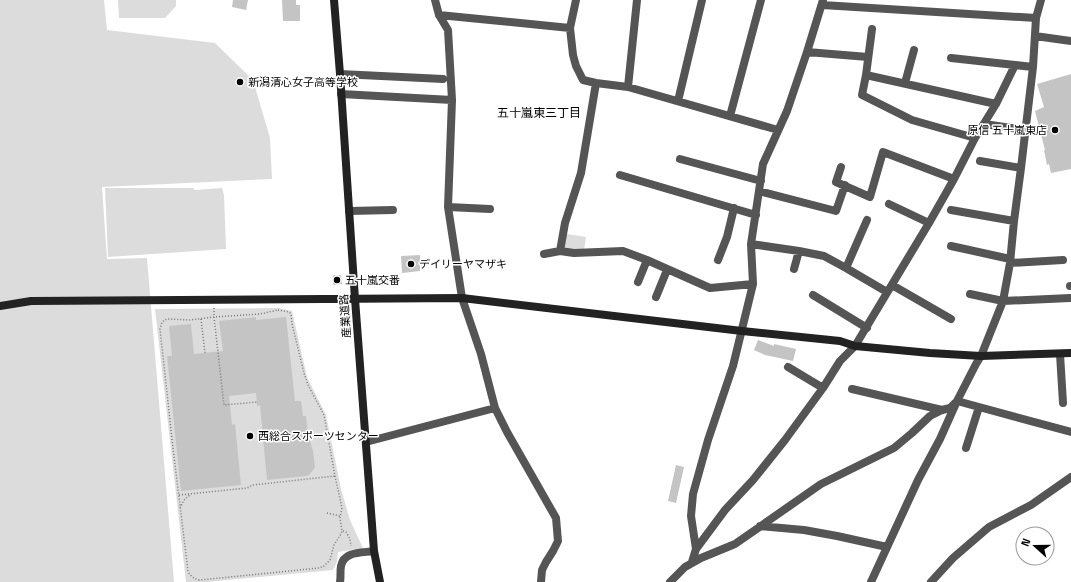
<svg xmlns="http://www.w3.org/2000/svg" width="1071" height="582" viewBox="0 0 1071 582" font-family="'Space Grotesk','Noto Sans JP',sans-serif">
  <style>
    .green { fill: #dcdcdc }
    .building { fill: #c4c4c4 }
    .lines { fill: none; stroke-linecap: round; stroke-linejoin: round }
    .path { stroke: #777; stroke-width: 1.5; stroke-dasharray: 1 2; stroke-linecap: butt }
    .street { stroke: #555; stroke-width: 8 }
    .secondary { stroke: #222; stroke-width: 8 }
    .poi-dot { fill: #000; stroke: #fff; stroke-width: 1.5 }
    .labels { text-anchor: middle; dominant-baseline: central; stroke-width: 3; stroke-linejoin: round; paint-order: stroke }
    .poi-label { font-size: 11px; fill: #000; stroke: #fff; text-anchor: start }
    .street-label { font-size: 11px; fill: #000; stroke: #fff }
    .neighbourhood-label { font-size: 12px; fill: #000; stroke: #fff }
  </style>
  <rect width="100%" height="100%" fill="#fff"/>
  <path class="green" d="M0 0H104L107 30 215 43 253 80 270 138 272 179 102 187 107 259 147 258 174 582H0Z
    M118 0H176V6L165 18H119Z
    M105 188H193L195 190 222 188 224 195 226 249 108 257Z
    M567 234 586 237 584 250 569 251 564 248Z
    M278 308 292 311 307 377 326 415 341 489 350 520 363 548 338 552 337 562 333 570 207 582H186L155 309Z"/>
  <path class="building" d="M233 0H248L246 10 232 7Z
    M282 0H296V5H300V21H283Z
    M1071 74V169L1051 173 1049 164 1047 165 1044 150H1045L1035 111 1044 107 1037 84Z
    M420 255V271L402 273 401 256Z
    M333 275H341L342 284 333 285Z
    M256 317V320L286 317 295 401H301L303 416H306L308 435 313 451 315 467 313 470 309 475 306 476 267 480 260 405 257 406 256 393 229 396 232 425 235 424 241 485 181 491 167 356H172L169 326 191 324 194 354 223 351 219 321Z
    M758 340 774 346V344L796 349 793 361 765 355 754 350Z
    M676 465 684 467 676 503 668 501Z"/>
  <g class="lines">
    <path class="path" d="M214 308V317L224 405 257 402
      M278 310 289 312 291 314 292 324 304 373 308 385 324 415 335 476 342 508 340 518 342 531 341 534 334 545 330 560 324 566 319 568 200 580C194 579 190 576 188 571L173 448 160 329 162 322 167 319 190 320 214 317 260 314Z
      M201 319 205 353
      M179 495 247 488 253 485 335 476
      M180 508 184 500 191 494
      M327 513 340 516
      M343 531 346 532 350 539 351 546"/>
    <path class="street" d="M435 0 439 15 448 30 452 100 448 207 462 298 481 354 495 408 507 432 556 518 558 541 553 551 546 562 542 570 541 582
      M576 0 570 28 573 55 576 66 583 80 596 83 628 87 778 130
      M822 5 1036 18
      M439 15 570 28
      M872 29 866 75 862 95 912 120 975 138
      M1035 36 1071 41
      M807 52 868 57
      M951 58 1015 65
      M340 74 443 79
      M866 75 996 104
      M905 83 914 50
      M628 87 637 0
      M341 94 452 100
      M678 101 702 0
      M730 116 761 0
      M991 125 1025 130
      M680 159 761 181
      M980 161 1021 168
      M841 167 836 182 870 197 883 152 954 179
      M620 175 756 215
      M759 191 836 211 845 185
      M889 204 929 223
      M448 207 490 209
      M951 210 1014 221
      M349 211 393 210
      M751 244 799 251 824 256 846 268 887 292
      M951 246 1010 259
      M560 251 565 223 581 173 596 83
      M544 254 560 251 574 253 623 251 647 260 710 288 753 284
      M718 260 727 237 734 208
      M1010 263 1063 260
      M846 268 867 220
      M794 269 799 251
      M638 282 647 260
      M892 285 951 319
      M1070 286H1071
      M970 294 1003 301 1070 298
      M813 295 867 328
      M656 297 667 270
      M1060 354 1063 403
      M788 367 823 388
      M852 389 942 410
      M957 401 1071 432
      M366 442 495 408
      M966 448 979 407
      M760 526 804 530 837 536 887 547
      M696 549 725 510 753 480 785 440 823 388 840 361 855 346 929 223 954 179 975 138 996 104 1015 65 1033 67
      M692 562 696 549 691 516 693 494 708 440 733 366 753 284 751 244 763 164 787 111 807 52 823 0
      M340 582C341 577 340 571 341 566 344 551 362 553 374 551
      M670 582 685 567 701 558 735 544 821 484 894 448 912 433 930 416 942 410 950 408 955 403
      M871 582 918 480 940 439 957 401 976 364 981 356 1003 301 1010 263 1014 221 1021 168 1033 67 1036 18 1041 0
      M931 582 953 558 989 527 1031 505 1071 477"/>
    <path class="secondary" d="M334 0 340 74 355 299 374 551 380 582
      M0 306 31 301 462 298 742 331 840 341 855 346 930 353 981 356 1071 353"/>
  </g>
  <g class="poi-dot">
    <circle cx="240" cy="82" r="4"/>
    <circle cx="1055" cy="130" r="4"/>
    <circle cx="411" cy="264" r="4"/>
    <circle cx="337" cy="280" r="4"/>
    <circle cx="250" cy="436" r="4"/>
  </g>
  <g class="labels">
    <g class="poi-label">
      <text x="248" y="82">新潟清心女子高等学校</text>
      <text x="1047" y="130" text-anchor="end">原信 五十嵐東店</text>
      <text x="419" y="264">デイリーヤマザキ</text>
      <text x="345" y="280">五十嵐交番</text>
      <text x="258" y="436">西総合スポーツセンター</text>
    </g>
    <g class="street-label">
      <text transform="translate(345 316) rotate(-94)">産業道路</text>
    </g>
    <g class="neighbourhood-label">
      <text x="539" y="113">五十嵐東三丁目</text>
    </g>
  </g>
  <g transform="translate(1035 546) rotate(291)"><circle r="19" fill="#ffffff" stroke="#999999"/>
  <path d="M0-3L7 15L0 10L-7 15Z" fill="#000000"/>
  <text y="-6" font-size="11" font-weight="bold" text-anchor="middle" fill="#000000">N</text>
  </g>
</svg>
